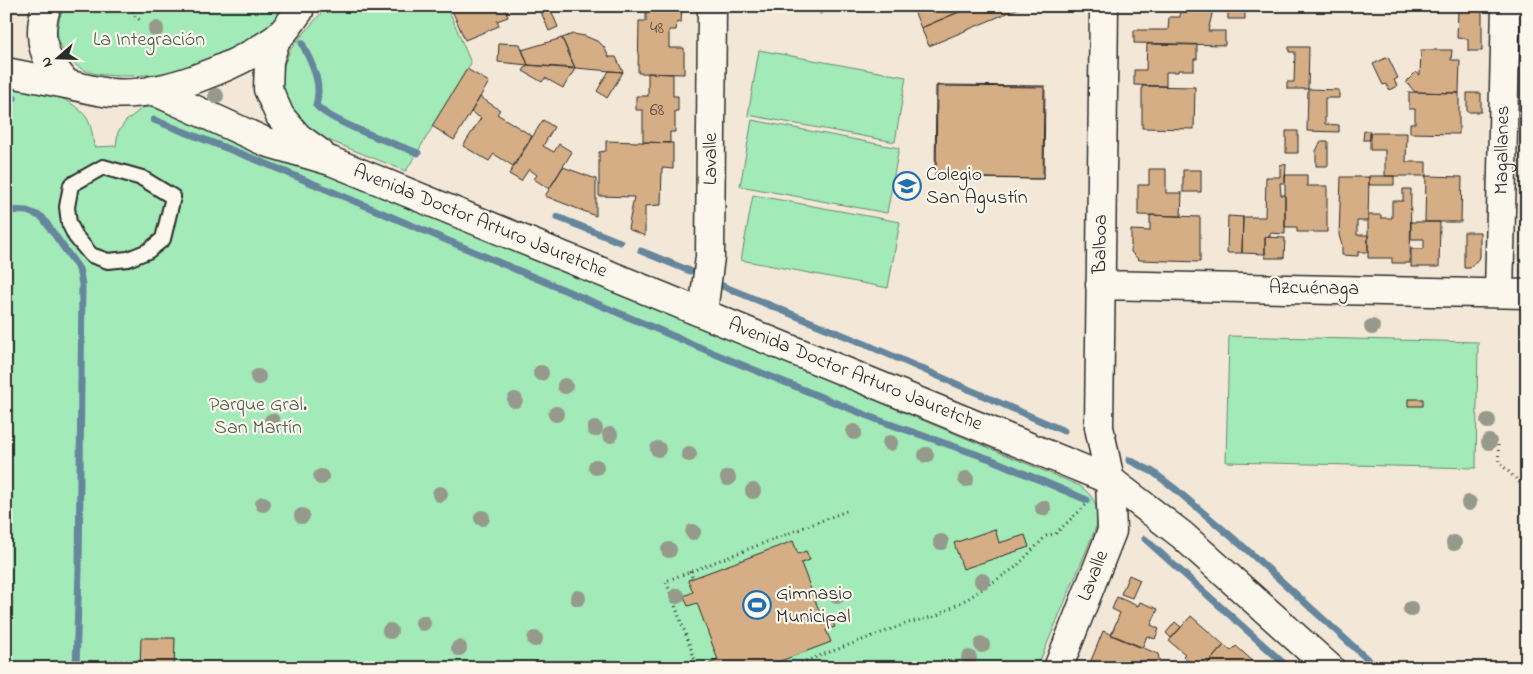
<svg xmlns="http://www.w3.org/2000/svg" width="1533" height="674" viewBox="0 0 1533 674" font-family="'Indie Flower',sans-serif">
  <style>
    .green { fill: #a2eab7; stroke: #668a71 }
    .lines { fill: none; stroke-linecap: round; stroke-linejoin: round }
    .stream { stroke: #65869d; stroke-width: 7 }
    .building { fill: #d5ae86; stroke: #2b2b2b }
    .lane-casing { stroke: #2b2b2b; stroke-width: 18 }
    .street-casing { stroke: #2b2b2b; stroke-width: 31 }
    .secondary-casing { stroke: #2b2b2b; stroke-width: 31 }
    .path { stroke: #2b2b2b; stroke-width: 3; stroke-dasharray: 1 4; stroke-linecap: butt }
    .lane { stroke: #fbf7ec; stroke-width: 14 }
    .street { stroke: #fbf7ec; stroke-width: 28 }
    .secondary { stroke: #fbf7ec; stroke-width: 28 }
    .tree { fill: #969a8c }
    .labels { text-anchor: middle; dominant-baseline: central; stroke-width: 4.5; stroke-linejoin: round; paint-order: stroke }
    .number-label { font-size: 18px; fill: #564c42 }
    .park-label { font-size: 20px; fill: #495b4e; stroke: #fbf7ec }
    .street-label { font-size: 20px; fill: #2b2b2b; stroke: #fbf7ec }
    .poi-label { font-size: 20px; fill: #2b2b2b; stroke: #fbf7ec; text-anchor: start }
  </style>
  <rect width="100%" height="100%" fill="#f3e8d8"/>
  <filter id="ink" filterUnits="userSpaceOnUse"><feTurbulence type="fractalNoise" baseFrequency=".02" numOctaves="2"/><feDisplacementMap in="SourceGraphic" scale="10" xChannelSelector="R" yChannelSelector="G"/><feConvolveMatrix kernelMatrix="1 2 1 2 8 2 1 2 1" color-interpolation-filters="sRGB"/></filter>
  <g filter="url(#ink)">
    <path class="green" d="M65 6H284C264 42 203 67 164 73 143 76 104 79 84 70 66 62 53 40 59 20 60 15 63 11 65 6Z
      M327 6H447L471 63 406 171 328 140 302 122 285 98 282 81 284 65 290 50Z
      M759 50 906 77 895 142 748 115Z
      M6 80C31 86 75 97 88 120 92 128 93 138 94 147L116 146 118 132 126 121 142 108 155 106 195 117 1078 485C1095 496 1098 505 1097 525L1037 668H6Z
      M752 120 899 148 887 213 740 186Z
      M753 195 900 222 888 288 741 260Z
      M1229 336 1478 342 1476 468 1226 462Z"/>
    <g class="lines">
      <path class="stream" d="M302 43C311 63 323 82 316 105 330 122 395 144 418 153
        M6 99 14 98
        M154 120 262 162 725 358 878 420 990 459 1087 500
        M6 210 27 211 42 217 79 269 82 284 79 570 76 668
        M557 217 620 242
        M641 251 690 271
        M720 285 865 344 1064 431
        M1129 460 1153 472 1174 488 1246 549 1377 668
        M1145 539 1289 668"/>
    </g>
    <path class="building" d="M450 6H504L508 17 497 21 499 26 465 40Z
      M646 6H682L681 23 677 22 676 30H669V48H684V74L638 73 639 21H646Z
      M816 6H839L820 14Z
      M912 6H973L921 28Z
      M973 6H1024L929 46 921 28Z
      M1181 6H1194L1213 10 1208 31H1225V45L1134 43V30H1168L1169 17H1180Z
      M1228 6H1245V19H1228Z
      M1440 6H1482V9H1440Z
      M550 8 558 27 549 31 541 12Z
      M1458 9H1482V51H1468V39L1457 38Z
      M573 34 585 36 599 42 604 47 609 57H616L623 72 575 68 562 38Z
      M562 38 575 68 528 65 522 50Z
      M499 43 520 44 528 65 498 62Z
      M1147 44 1197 45V59H1194V70H1178V72H1166V86L1134 85V70H1146Z
      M1289 47H1309L1308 89H1287V82H1294L1295 52H1289Z
      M1421 50H1452L1451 60H1460L1459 93 1415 92 1406 82 1416 72 1420 75Z
      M1388 57 1398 78 1394 80 1397 86 1389 90 1386 84 1383 85 1373 64Z
      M527 65 575 69 563 88 545 78 542 82 523 71Z
      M467 69 489 82 454 140 432 126Z
      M609 71 623 72 607 98 597 91Z
      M648 73 673 74V96H678V111H675V132H670V143L643 142V110H636V96H648Z
      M937 85 1045 86 1044 179 936 177Z
      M936 86 1044 87 1043 179 935 178Z
      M1142 86 1195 87 1194 129 1142 128Z
      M1308 89 1339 90V98H1325V124L1339 125V132L1307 131Z
      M1409 92 1459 93V134L1410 133V123H1415V109H1409Z
      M1467 93H1481V112H1467Z
      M480 97 500 110 497 114 532 136 513 166 494 154 489 161 463 146 481 118 471 112Z
      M543 120 554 127 543 146 554 152 559 144 572 152 549 189 534 179 537 175 529 169 521 181 509 174Z
      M1286 131H1298V153H1286Z
      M1364 131H1370V140H1363Z
      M1370 133H1407L1406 162H1426V176H1385V150H1370Z
      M606 141 673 143V169L662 168 661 205 645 206V236L628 229 634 197 599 196V152L606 151Z
      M1321 141H1328V166H1316V151Z
      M1286 164 1285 183H1280L1281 195H1285V234L1270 233V237H1265V254L1242 253 1243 217H1265L1266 177H1280V165Z
      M563 167 596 179V216L545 196Z
      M1149 169H1166V193H1182L1181 216 1138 215V185H1149Z
      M1183 170H1201V192H1183Z
      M1285 175H1307V186H1327V232H1297V227H1285Z
      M1369 176H1394V185H1369Z
      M1426 176 1462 177 1461 222H1425Z
      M1341 177H1369L1368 221H1357V235H1368V252H1358V256L1342 255V245L1339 235Z
      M1403 189H1411L1410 263H1392V258H1368V215H1381V218H1392V201H1403Z
      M1150 215 1200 217V262L1139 260 1131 252V230L1150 231Z
      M1228 216 1243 217 1242 253H1227Z
      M1411 222H1440L1439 267H1411V249H1424V239H1411Z
      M1464 232H1480V257L1470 268H1464Z
      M1265 237 1285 238 1284 258H1265Z
      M1408 399H1423V406H1408Z
      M995 529 999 543 1025 535 1029 547 963 569 954 543Z
      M793 541 798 554 806 551 810 560 801 563 823 621 831 618 835 627 826 630 831 642 762 668H711L709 664 718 660 697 603 688 606 684 596 693 592 688 580Z
      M1129 575 1140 580 1132 598 1121 594Z
      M1117 597 1138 606 1140 602 1158 609 1151 625 1159 629 1155 639 1147 636 1142 648 1111 635 1120 613 1112 609Z
      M1191 616 1224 645 1204 668H1196L1183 656 1185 654 1169 641Z
      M1175 622 1181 627 1171 638 1166 633Z
      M1103 631 1158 654 1161 668H1145L1134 663 1133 668H1088Z
      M141 638H175L174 668H140Z
      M1224 645 1231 651 1236 646 1255 663 1251 668H1203Z"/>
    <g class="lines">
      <defs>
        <path id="lane" d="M103 167 142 178 173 197 163 239 148 251 128 259 108 261 91 255 76 237 69 223 67 207 71 185Z"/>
        <path id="street" d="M1100 285 1527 294
          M1499 293 1506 6
          M703 312 710 257 712 6
          M1058 668 1112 531 1110 480 1099 427 1104 6"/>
        <path id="secondary" d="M47 6C40 23 40 45 49 61 54 69 61 76 66 84 81 87 97 92 111 93 160 98 235 67 274 40 284 34 292 20 299 11V6
          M276 39 269 61 268 89 280 116 298 137 320 153
          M6 72 66 84
          M152 90 266 142 331 161 1110 480 1182 535 1330 668"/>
      </defs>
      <use href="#lane" class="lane-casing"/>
      <use href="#street" class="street-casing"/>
      <use href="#secondary" class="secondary-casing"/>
      <path class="path" d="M132 6 135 16 140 20
        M1498 445 1499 462 1527 490
        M690 571 693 579
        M106 661H137V668
        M698 668 666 581 849 510
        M787 668 908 623 936 616 969 598 1016 567 1046 536 1056 533 1086 505"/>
      <use href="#lane" class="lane"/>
      <use href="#street" class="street"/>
      <use href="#secondary" class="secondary"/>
    </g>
    <g class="tree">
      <circle cx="156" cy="29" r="8"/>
      <circle cx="216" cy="96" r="8"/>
      <circle cx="1372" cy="327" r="8"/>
      <circle cx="541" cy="373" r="8"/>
      <circle cx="258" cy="377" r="8"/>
      <circle cx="565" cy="386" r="8"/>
      <circle cx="515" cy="400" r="8"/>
      <circle cx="556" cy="414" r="8"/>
      <circle cx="272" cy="421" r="8"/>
      <circle cx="1488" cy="421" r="8"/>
      <circle cx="595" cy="429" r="8"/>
      <circle cx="854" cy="432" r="8"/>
      <circle cx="610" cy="435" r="8"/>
      <circle cx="1489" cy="442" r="8"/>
      <circle cx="890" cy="443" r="8"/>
      <circle cx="658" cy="449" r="8"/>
      <circle cx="689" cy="454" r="8"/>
      <circle cx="926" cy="455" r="8"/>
      <circle cx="596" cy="467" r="8"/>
      <circle cx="321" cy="477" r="8"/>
      <circle cx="728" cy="478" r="8"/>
      <circle cx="966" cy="479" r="8"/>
      <circle cx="753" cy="491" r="8"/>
      <circle cx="440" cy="494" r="8"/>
      <circle cx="1469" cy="503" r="8"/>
      <circle cx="263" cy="504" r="8"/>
      <circle cx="1043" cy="508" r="8"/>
      <circle cx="302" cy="516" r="8"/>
      <circle cx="482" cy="518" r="8"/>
      <circle cx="693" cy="532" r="8"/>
      <circle cx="941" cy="542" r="8"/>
      <circle cx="1454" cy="543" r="8"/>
      <circle cx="669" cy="550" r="8"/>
      <circle cx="982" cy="581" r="8"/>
      <circle cx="677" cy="596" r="8"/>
      <circle cx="837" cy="596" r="8"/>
      <circle cx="578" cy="598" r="8"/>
      <circle cx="1411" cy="609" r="8"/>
      <circle cx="423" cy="623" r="8"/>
      <circle cx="390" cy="631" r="8"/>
      <circle cx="535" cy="639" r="8"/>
      <circle cx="982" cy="645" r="8"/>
      <circle cx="459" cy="648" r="8"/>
      <circle cx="969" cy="658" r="8"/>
    </g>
  </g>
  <defs>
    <symbol id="school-ring" viewBox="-11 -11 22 22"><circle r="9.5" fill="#fbf7ec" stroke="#1f6fb2" stroke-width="1.5"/><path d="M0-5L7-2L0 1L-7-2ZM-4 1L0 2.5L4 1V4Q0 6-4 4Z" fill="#1f6fb2"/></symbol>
    <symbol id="stadium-ring" viewBox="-11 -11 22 22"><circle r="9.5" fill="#fbf7ec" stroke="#1f6fb2" stroke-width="1.5"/><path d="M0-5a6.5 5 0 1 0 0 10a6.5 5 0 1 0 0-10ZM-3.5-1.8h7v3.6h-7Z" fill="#1f6fb2"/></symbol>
  </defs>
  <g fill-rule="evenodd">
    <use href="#school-ring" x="891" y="170" width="32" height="32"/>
    <use href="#stadium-ring" x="741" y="589" width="32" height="32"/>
  </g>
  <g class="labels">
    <g class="number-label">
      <text x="657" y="29">48</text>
      <text x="657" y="111">68</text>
    </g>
    <g class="park-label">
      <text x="149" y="40">La Integración</text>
      <text x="258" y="405">Parque Gral.<tspan x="258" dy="23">San Martín</tspan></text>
    </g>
    <g class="street-label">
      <text transform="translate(1503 150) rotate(-89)">Magallanes</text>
      <text transform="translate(711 159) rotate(-90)">Lavalle</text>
      <text transform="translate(480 222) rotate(22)">Avenida Doctor Arturo Jauretche</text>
      <text transform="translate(1101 244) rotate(-89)">Balboa</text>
      <text transform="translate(1314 289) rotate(1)">Azcuénaga</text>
      <text transform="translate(855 375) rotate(22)">Avenida Doctor Arturo Jauretche</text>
      <text transform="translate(1094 576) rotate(-69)">Lavalle</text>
    </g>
    <g class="poi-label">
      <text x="926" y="175">Colegio<tspan x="926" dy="23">San Agustín</tspan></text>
      <text x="776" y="594">Gimnasio<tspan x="776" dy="23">Municipal</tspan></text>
    </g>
  </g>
  <rect width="1533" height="674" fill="none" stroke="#fbf7ec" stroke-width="25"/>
  <rect x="12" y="12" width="1508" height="649" fill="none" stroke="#2b2b2b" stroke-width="2" filter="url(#ink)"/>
  <g transform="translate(58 58) rotate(250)" stroke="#fbf7ec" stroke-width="4" paint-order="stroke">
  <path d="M0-4L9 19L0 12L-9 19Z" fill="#2b2b2b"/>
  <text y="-8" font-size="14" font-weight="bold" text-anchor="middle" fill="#2b2b2b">N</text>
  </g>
</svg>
